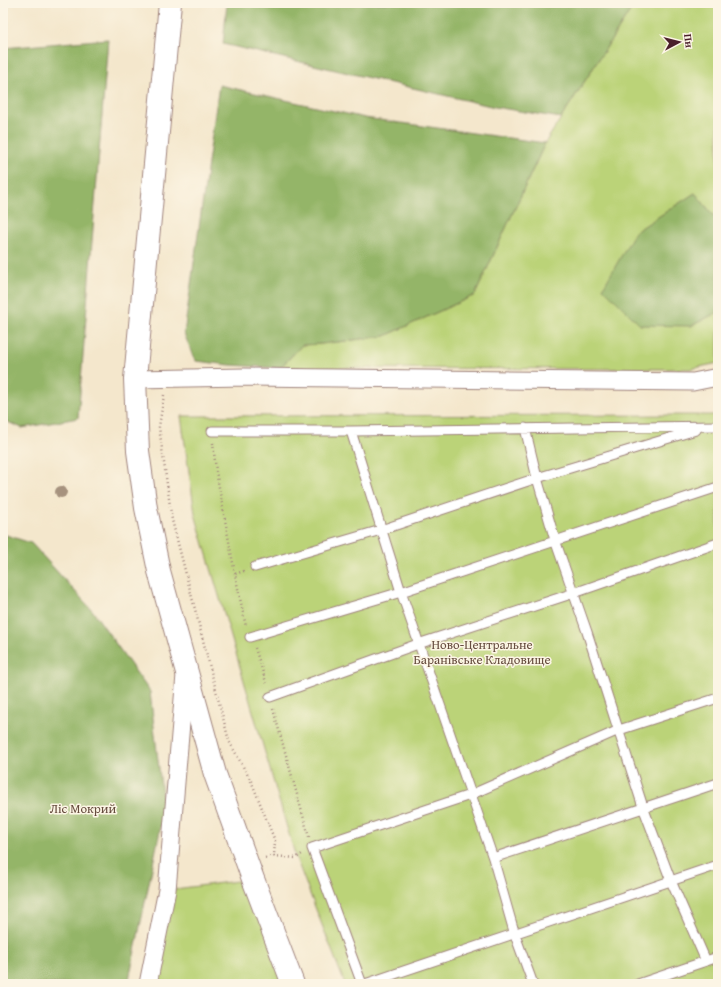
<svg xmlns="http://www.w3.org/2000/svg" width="721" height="987" viewBox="0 0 721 987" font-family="'Gentium Book Plus',serif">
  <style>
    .green { fill: #bbd378; stroke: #827952 }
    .forest { fill: #94b568; stroke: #6f6a4a }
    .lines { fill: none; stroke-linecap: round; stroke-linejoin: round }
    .lane-casing { stroke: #9f837c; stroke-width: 11 }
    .street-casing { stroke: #9f837c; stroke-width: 19 }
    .secondary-casing { stroke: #9f837c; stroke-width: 24 }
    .path { stroke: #9f837c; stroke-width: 2.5; stroke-dasharray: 1 3; stroke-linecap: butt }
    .lane { stroke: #fff; stroke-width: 9 }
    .street { stroke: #fff; stroke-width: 17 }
    .secondary { stroke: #fff; stroke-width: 22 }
    .tree { fill: #a6927e }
    .labels { text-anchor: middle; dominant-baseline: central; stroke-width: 3; stroke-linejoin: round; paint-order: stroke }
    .park-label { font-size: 13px; fill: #664c3e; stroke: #fcf5e5 }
  </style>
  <rect width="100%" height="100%" fill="#fcf5e5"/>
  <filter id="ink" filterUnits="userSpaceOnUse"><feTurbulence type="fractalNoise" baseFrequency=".025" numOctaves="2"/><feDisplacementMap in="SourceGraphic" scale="8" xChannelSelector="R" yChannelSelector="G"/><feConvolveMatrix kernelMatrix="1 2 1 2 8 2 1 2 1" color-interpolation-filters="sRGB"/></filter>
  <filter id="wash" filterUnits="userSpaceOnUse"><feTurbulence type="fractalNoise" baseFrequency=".012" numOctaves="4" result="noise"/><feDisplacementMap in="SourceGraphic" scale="16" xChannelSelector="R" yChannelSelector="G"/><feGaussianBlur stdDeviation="0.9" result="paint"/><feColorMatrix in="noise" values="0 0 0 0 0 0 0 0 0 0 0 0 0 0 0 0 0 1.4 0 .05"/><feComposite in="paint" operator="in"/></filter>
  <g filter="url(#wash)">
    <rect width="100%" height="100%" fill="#f4e7cc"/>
    <path class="green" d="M635 3H718V221L695 193 635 232 691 326 718 312V363L690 369 280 368 302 345 321 344 385 336 475 295 545 143Z
      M718 415V984H345L296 858 195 514 181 416Z
      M253 879 293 984H148L167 890Z"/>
    <path class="forest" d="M227 3H635L561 118 495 107 223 44Z
      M108 39 78 418 22 428 3 420V48Z
      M219 85 365 118 545 143 475 295 385 336 321 344 302 345 280 368 230 365 196 361 184 334Z
      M695 193 718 221V312L691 326 640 325 603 288 635 232Z
      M3 534 31 543 92 610 150 692 164 811 128 984H3Z"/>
  </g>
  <g filter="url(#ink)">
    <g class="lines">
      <defs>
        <path id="lane" d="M525 428 537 478 555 540 587 632 643 807 671 881 706 961
          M212 431H351
          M255 567 381 530 537 478 696 430
          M250 637 401 592 718 487
          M270 697 418 644 574 593 718 543
          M493 858 718 783
          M362 984 312 848 470 795 619 730 718 698
          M365 984 718 865
          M533 984 515 935 493 858 401 592 351 431 718 426
          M638 984 718 957"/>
        <path id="street" d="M135 379 244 377 693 382 718 377
          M148 984 167 890 185 675"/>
        <path id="secondary" d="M170 3 135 379 138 451 146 508 159 571 215 774 253 879 293 984"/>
      </defs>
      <use href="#lane" class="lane-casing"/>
      <use href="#street" class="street-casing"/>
      <use href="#secondary" class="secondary-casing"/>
      <path class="path" d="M164 395 159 427 172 520 229 741 252 783 275 841 274 856 265 858
        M213 443 216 471 235 574
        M244 571 235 574 246 627
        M255 648 267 685
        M273 709 309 837
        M274 856 296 858 302 854"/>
      <use href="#lane" class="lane"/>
      <use href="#street" class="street"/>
      <use href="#secondary" class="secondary"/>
    </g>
    <circle class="tree" cx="61" cy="492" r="6"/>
  </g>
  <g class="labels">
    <g class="park-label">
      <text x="482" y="644">Ново-Центральне<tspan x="482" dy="15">Баранівське Кладовище</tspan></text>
      <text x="83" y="808">Ліс Мокрий</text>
    </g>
  </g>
  <rect width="721" height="987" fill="none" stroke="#fcf5e5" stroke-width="16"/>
  <g transform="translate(679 42) rotate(83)" stroke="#fcf5e5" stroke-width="3" paint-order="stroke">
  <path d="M0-3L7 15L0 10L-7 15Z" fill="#4a1f2b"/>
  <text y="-6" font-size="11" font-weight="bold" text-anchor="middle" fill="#4a1f2b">Пн</text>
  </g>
</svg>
